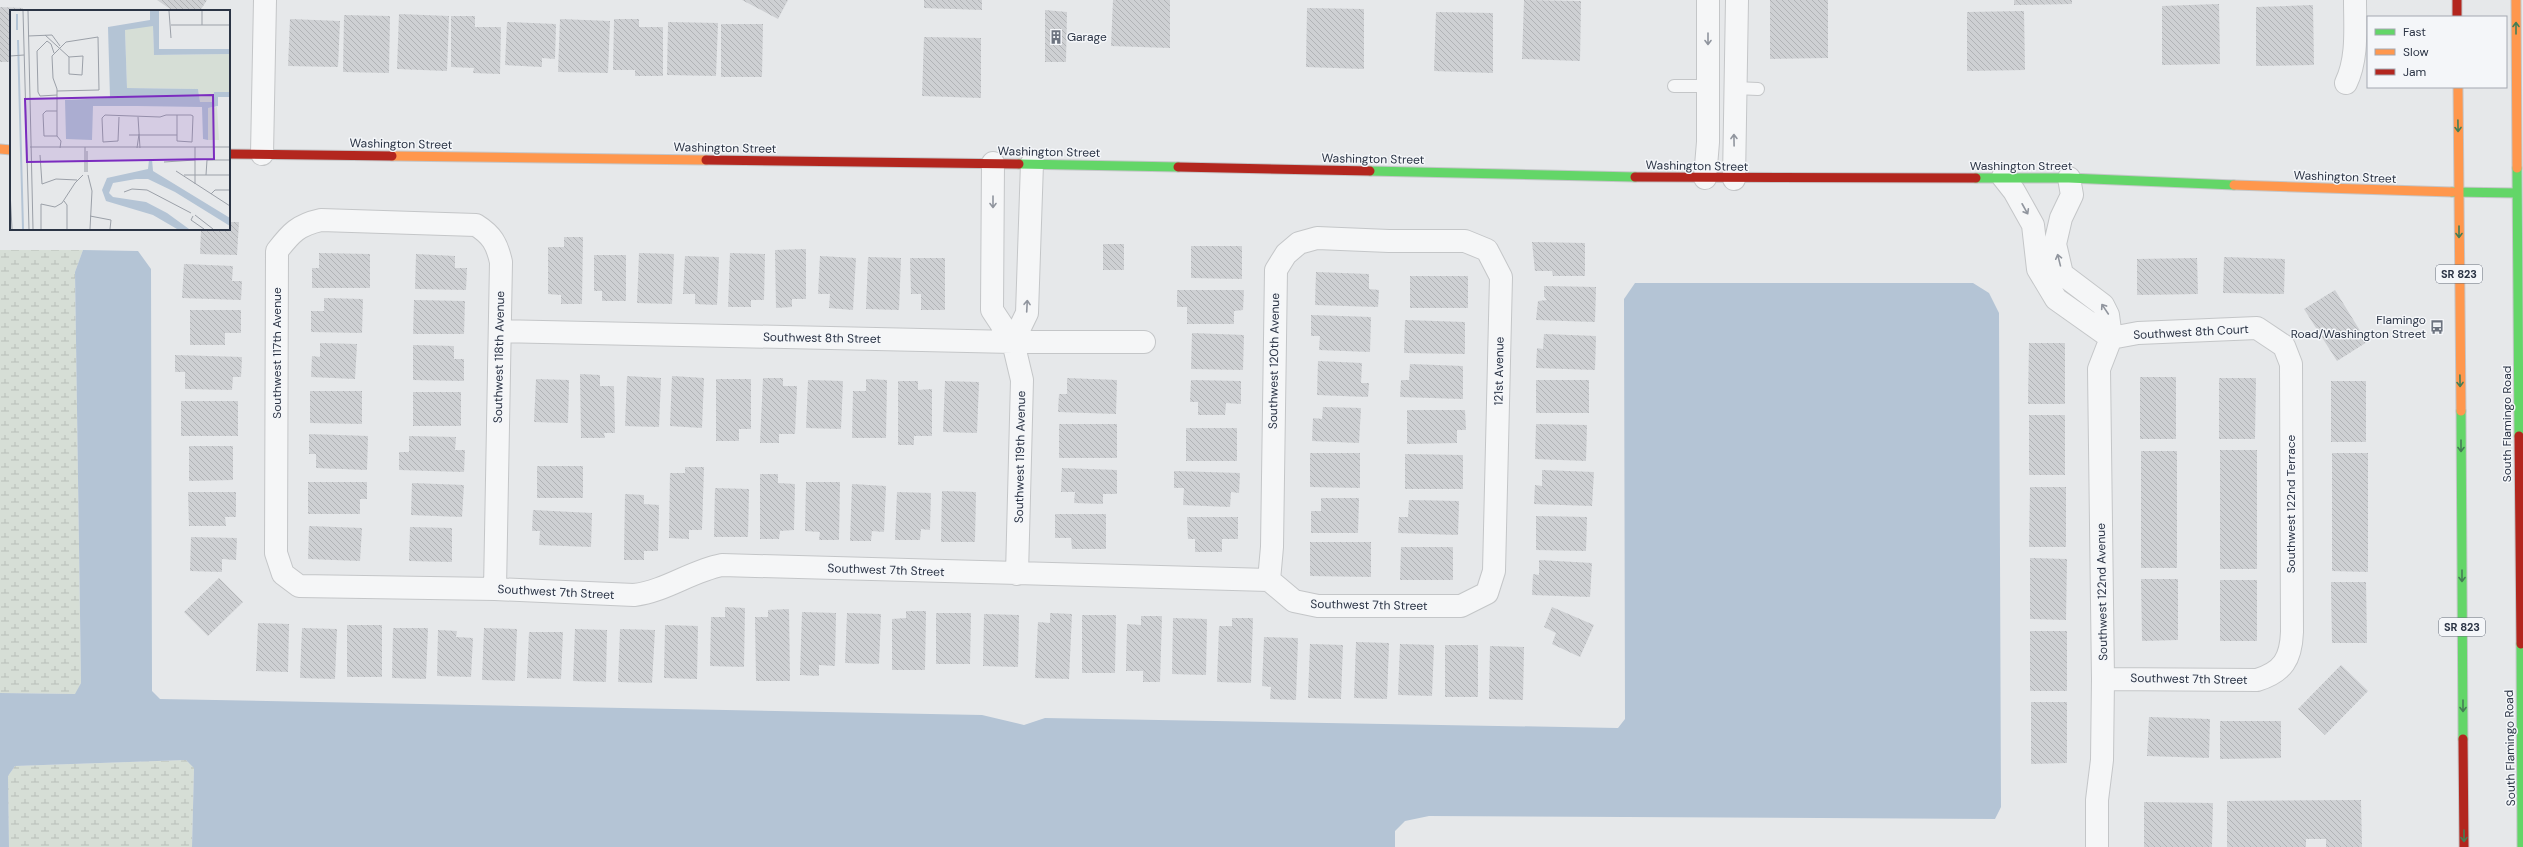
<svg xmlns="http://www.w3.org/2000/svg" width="2523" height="847" viewBox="0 0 2523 847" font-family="'DM Sans',sans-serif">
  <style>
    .wetland { fill: url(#wetland-marsh) }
    .water { fill: #b4c4d5 }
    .building { fill: url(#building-back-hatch) }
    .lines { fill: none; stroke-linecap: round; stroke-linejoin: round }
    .lane-casing { stroke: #c4c6c8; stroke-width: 14 }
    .street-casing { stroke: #c4c6c8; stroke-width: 24 }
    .fast-casing { stroke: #c4c6c8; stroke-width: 11 }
    .slow-casing { stroke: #c4c6c8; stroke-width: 11 }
    .jam-casing { stroke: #c4c6c8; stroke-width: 11 }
    .lane { stroke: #f5f6f7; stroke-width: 12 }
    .street { stroke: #f5f6f7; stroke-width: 22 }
    .fast { stroke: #63d668; stroke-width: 9 }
    .slow { stroke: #ff974d; stroke-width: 9 }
    .jam { stroke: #b3261e; stroke-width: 9 }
    .oneway { stroke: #447d55 }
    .oneway2 { stroke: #90959e }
    .labels { text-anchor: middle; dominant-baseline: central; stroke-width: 3; stroke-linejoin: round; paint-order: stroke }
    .shield { fill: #f4f6f9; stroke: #676e7b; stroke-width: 1 }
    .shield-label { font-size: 11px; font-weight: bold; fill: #2b3445 }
    .poi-label { font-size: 12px; fill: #2b3445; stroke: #f4f6f9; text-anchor: start }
    .street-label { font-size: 12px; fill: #2b3445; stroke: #f4f6f9 }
    .inset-river { fill: none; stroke: #b4c4d5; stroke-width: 2 }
    .inset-road { fill: none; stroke: #9ba0a8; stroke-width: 1 }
    .view { fill: #7b2cbf; fill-opacity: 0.15; stroke: #7b2cbf; stroke-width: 2 }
    .inset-edge { fill: none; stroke: #2b3445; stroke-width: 2 }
  </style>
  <defs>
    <pattern id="wetland-marsh" width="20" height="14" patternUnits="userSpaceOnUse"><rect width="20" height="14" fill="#d6ded6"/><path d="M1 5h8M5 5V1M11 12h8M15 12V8" fill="none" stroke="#b8bfb9"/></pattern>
    <pattern id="building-back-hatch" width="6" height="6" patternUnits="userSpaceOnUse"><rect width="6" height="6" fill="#ced0d3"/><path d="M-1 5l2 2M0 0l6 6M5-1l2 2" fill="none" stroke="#b1b3b6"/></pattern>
  </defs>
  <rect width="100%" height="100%" fill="#e6e8ea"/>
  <path class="wetland" d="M0 250H83L75 272 81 683 76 694 0 693Z
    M186 760 194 767 192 847H9L8 776 15 766Z"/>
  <path class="water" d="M83 250 138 251 151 269 152 691 160 699 982 715 1024 725 1045 718 1618 728 1625 719 1624 299 1635 283H1973L1989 293 1999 313 2001 807 1995 819 1429 816 1405 821 1395 831V847H192L194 768 186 760 15 766 8 776 9 847H0V693L75 694 81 683 75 272Z"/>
  <path class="building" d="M157 0H207L200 11H173Z
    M742 0H788L778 19Z
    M924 0H982V10L924 8Z
    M1113 0H1170V48L1111 46Z
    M1524 0 1581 1 1580 61 1522 59Z
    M1770 0H1828V58L1770 59Z
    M2014 0H2072V4L2014 5Z
    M2219 4 2220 64 2162 65V6Z
    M2313 5 2314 65 2256 66V7Z
    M0 7 23 8V11H11V62H0Z
    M1307 8 1364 9V69L1306 67Z
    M1045 10 1067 12 1066 62H1045Z
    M2024 11 2025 70 1967 71V12Z
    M1436 12 1493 13V73L1434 71Z
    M399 14 449 16 447 71 397 69Z
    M344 15 390 16 389 73 343 72Z
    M451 16H475V27H501L500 74 473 73 474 68 451 67Z
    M290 19 340 21 338 67 288 66Z
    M560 19 610 21 608 73 558 72Z
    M614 19H639V27H663V76H635V70H613Z
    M507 22 556 24 555 59 542 58V67L505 65Z
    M668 22 718 23 716 76 667 75Z
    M721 24H763L762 77H721Z
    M924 37 981 38V98L922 96Z
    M229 222H239L237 255 200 254 201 229H229Z
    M564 237H583L582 304H561V295L548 294V247H564Z
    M1532 242 1585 243V276H1553L1552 271H1535Z
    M1103 244H1124V270H1103Z
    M1191 246H1242V279L1191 278Z
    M806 249V299H792V307L776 308 775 250Z
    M319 253 370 254V288H312V268H319Z
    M639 253 674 254 672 304 637 303Z
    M730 253 765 254 764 300H751V307H728Z
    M416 254 455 256V268H467L466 290 415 289Z
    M594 255H626V301H602V291H594Z
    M685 256 719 257 717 305 695 304V294H683Z
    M820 256 856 258 853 310 829 308 830 294H818Z
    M868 257 901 258 899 310 866 309Z
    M2224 257 2285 259 2284 294 2223 293Z
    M910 258H945V310H921V294H911Z
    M2197 258 2198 294 2137 295V259Z
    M184 264 233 266 232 281H242L241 300 182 298Z
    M1316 272 1369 274V289L1379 290 1378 307 1315 305Z
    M1410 276H1468V308H1410Z
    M1544 286 1596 287 1595 322 1536 320 1538 301 1547 300 1544 296Z
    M1177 290H1244L1243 310 1234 311V324H1187V307H1177Z
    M2335 290 2367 342 2337 361 2304 309Z
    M324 298 363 299 362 333 311 332V311H324Z
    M414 300 465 301 464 334H413Z
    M190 310H241V333H225V345H190Z
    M1311 315 1371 317 1370 352 1319 350 1320 336H1311Z
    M1405 320 1465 322V354L1404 353Z
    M1192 333 1244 335 1243 370 1191 369Z
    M1544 334 1596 336 1595 370 1536 368 1537 348 1543 349Z
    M320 343 357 344 355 379 311 377 312 356 320 357Z
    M2029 343H2065V404H2028Z
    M413 345 454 346V359H464V381L413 380Z
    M175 355 242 357 241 377H233L232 390 185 389V372H175Z
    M1318 361 1362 363 1361 383H1369L1368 397 1317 395Z
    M1410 364 1463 366V399L1400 397 1401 380H1409Z
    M580 374 600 375V386H614L615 433H604L605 438H581Z
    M627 376 661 378 659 427 625 426Z
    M672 376 704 378 702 428 670 426Z
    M2140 377H2176V439H2140Z
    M763 378H783V386H797L795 434H779V443H760Z
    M1067 378 1117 380 1116 414 1058 412 1059 394H1067Z
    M2219 378H2256L2255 439H2219Z
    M536 379 569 380 568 423 534 422Z
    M716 379H751V429H739V441H716Z
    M866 379 887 380 886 438H852L853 391H866Z
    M808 380 843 381 841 429 806 428Z
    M1191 380 1241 381V404L1226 403 1225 415H1198V402H1190Z
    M1536 380H1589V413H1536Z
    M898 381H918V390L932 389V436H914V445H898Z
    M945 381 979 382 977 433 943 432Z
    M2331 381H2366V442H2331Z
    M310 391H362V424L310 423Z
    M413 392H461V426H413Z
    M181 401H238V436H181Z
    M1323 407 1361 408 1359 443 1312 441 1313 418 1322 419Z
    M1407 410H1465L1466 430H1457V443L1407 444Z
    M2029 415H2065V475H2029Z
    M1059 424H1117V458H1059Z
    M1536 424 1587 425 1586 461 1535 459Z
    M1186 428H1237V461H1186Z
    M309 434 368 436 367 470 316 468V454H309Z
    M409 436 456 437 455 450H465L464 472 399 470V452H409Z
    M189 446H233V480L189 481Z
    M2220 450H2257V569H2220Z
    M2141 451H2177V568H2141Z
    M1310 453H1360V488L1310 487Z
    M2332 453H2368V572L2332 571Z
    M1405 454 1463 455V489H1405Z
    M537 466H583V498H537Z
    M685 467H704L702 530H689V539L669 538 670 473H685Z
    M1062 468 1117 470V494H1103V504L1074 503 1075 492H1061Z
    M1542 470 1594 472 1592 506 1534 504 1535 485 1542 486Z
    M1174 471 1240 473 1239 493 1231 492 1230 507 1183 505 1184 488H1174Z
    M760 474H778V483L795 484 794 530 780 531 779 539H760Z
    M308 482H367V499H360V514H308Z
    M806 482H840L839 540H819L820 532 805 531Z
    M412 483 464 485 462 517 411 515Z
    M852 484 886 486 884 532 872 531 871 541H850Z
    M2030 487H2066V547H2029Z
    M715 488 749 489 748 537H714Z
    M942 491 976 492 975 542H941Z
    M188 492H236V517H225L226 526H189Z
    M897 492 931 493 930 530 921 529 920 540H895Z
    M625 494 644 495V504L659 505 658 551H644V560H624Z
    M1321 498H1359L1358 533H1311V511H1321Z
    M1409 500 1459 501 1458 535 1398 533 1399 517H1408Z
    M533 510 592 513 591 547 539 545 540 531H532Z
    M1055 514H1106V549H1072L1071 538H1055Z
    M1536 516 1587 517 1586 551 1536 550Z
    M1187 517H1238V539H1222V552H1195V539H1188Z
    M309 526 362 528 360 561 308 559Z
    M410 527 452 528V562L409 561Z
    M191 537 237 538 236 560 222 559V572L190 571Z
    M1310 542H1371V577L1310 576Z
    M1401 547H1453V580H1400Z
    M2030 558 2067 559 2066 620 2030 619Z
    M1539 560 1592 563 1590 597 1532 595 1533 574 1539 575Z
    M219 578 243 602 208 636 184 612Z
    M2141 579H2178V640L2142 641Z
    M2220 580H2257V641H2220Z
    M2331 582H2366L2367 643H2332Z
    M725 607 745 608 744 667 710 666 711 617H725Z
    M1552 607 1594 625 1580 657 1552 644 1556 633 1544 627Z
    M789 609 790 681H756L755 617H768V610Z
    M906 611H926L925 670H892V619L906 618Z
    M802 612 836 613 835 666 819 665V676L800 675Z
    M847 613 881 614 879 664 845 663Z
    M936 613H971L970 664H936Z
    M1050 613 1072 614 1069 679 1035 678 1038 622 1050 623Z
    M984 614 1019 615 1018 667 983 666Z
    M1082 615H1116L1115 673H1082Z
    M1141 616H1162L1160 682H1143V671H1126L1127 624 1141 625Z
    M1173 618 1207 619 1206 675 1172 674Z
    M1232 618H1253L1251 683 1217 682 1219 626H1232Z
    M258 623 289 624 288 672 256 671Z
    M347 625H382V677H347Z
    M665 625 698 626 697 679 664 678Z
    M302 628 337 629 335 679 300 678Z
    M393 628H428L426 679 392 678Z
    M484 628 517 629 515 681 482 680Z
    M575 629 607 630 606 682 573 681Z
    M620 629 655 630 652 683 618 682Z
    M438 630 457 631 456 637 473 638 471 677 437 676Z
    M2030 631H2067V691H2030Z
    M529 632H563L561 679 527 678Z
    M1264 637 1298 638 1296 700 1270 699 1271 687 1262 686Z
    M1356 642 1389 643 1387 699 1354 698Z
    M1310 644 1343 645 1341 699 1308 698Z
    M1400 644 1434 645 1432 696 1398 695Z
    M1445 645H1478V697H1445Z
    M1490 646 1524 647 1523 700 1489 699Z
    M2341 665 2368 691 2325 735 2298 709Z
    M2031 702H2067V763L2031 764Z
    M2149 717 2210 719 2209 758 2147 756Z
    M2220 721H2281V758L2220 759Z
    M2361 800 2362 847H2326V839H2306V847H2227V801Z
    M2144 802 2213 803 2212 847H2144Z"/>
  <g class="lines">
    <defs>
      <path id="lane" d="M1674 86H1707
        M1735 88 1758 89"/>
      <path id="street" d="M2346 83C2358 58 2355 28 2355 0
        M262 154 265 0
        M993 163 992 310 1013 342 1022 380 1017 574
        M2003 177 2014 191 2033 225 2038 269 2056 299 2111 338
        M1705 178 1708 142V0
        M2069 178 2072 195 2061 218 2055 244 2062 274 2103 305 2108 315 2111 338 2099 369 2103 679 2102 760 2097 800V847
        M1734 179 1737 0
        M500 331 1013 342H1144
        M1013 342 1027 313 1032 163
        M495 589 501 262C497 244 492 235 476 225L321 220C298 225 291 233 277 251L276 553 283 574 299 586 495 589 634 595C666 591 691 571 722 565L1269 580 1294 601 1318 606H1461L1487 593 1494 571 1501 277 1487 250 1465 241H1389L1317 238 1299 243 1286 254 1276 270 1272 547 1269 580
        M2103 679 2257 680C2283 672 2291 659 2292 632L2291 364 2284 346 2257 328 2138 333 2111 338"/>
      <path id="fast" d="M1019 164 1178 167
        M2517 168 2519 436
        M1370 171 1635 177
        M1976 178H2069L2234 185
        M2452 192 2517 193
        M2461 411 2463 739
        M2521 644 2522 847"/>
      <path id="slow" d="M2516 0 2517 168
        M2458 87 2461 411
        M0 149 11 150
        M392 156 706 160
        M2234 185 2452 192"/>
      <path id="jam" d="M2457 0V17
        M229 154 392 156
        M706 160 1019 164
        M1178 167 1370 171
        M1635 177 1976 178
        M2519 436 2521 644
        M2463 739 2464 847"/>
    </defs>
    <use href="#lane" class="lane-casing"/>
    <use href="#street" class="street-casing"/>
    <use href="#fast" class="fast-casing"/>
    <use href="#slow" class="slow-casing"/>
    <use href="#jam" class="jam-casing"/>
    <use href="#lane" class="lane"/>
    <use href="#street" class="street"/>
    <use href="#fast" class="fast"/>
    <use href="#slow" class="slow"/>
    <use href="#jam" class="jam"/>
  </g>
  <defs><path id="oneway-shaft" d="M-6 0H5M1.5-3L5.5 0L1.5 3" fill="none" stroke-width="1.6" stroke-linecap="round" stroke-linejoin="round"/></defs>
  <g class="oneway">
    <use href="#oneway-shaft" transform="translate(2516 28) rotate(-90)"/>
    <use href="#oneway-shaft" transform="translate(2458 126) rotate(89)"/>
    <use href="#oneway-shaft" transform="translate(2459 232) rotate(90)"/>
    <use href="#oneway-shaft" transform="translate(2460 381) rotate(89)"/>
    <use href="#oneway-shaft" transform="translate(2461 446) rotate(90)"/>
    <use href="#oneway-shaft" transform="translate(2462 576) rotate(90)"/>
    <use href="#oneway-shaft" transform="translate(2463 706) rotate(90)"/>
    <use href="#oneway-shaft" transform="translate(2464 836) rotate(90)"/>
  </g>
  <g class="oneway2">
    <use href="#oneway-shaft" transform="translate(1708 39) rotate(90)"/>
    <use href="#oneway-shaft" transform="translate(1734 140) rotate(-91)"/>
    <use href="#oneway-shaft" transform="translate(993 202) rotate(90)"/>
    <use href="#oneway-shaft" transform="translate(2025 209) rotate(61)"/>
    <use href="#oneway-shaft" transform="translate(2059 260) rotate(-104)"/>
    <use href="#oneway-shaft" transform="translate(1027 306) rotate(-87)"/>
    <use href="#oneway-shaft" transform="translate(2105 309) rotate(-124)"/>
  </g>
  <defs>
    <symbol id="building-bare" viewBox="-9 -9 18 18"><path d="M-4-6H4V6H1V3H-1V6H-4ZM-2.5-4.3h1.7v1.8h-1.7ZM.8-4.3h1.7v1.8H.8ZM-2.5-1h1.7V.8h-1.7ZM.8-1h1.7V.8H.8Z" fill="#6c737f" stroke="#f4f6f9" stroke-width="2.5" paint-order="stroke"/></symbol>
    <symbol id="bus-bare" viewBox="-9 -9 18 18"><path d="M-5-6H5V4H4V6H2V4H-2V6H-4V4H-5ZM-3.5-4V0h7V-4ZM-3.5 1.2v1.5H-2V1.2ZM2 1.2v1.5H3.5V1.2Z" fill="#6c737f" stroke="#f4f6f9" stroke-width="2.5" paint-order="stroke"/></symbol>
  </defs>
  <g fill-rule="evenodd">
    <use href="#building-bare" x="1046" y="27" width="20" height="20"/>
    <use href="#bus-bare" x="2427" y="317" width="20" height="20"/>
  </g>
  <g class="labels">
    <g class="shield">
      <rect x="2436" y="265" width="46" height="18" rx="3"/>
      <rect x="2439" y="618" width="46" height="18" rx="3"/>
    </g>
    <g class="shield-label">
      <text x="2459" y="274">SR 823</text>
      <text x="2462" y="627">SR 823</text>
    </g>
    <g class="poi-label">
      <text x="1067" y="37">Garage</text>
      <text x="2426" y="320" text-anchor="end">Flamingo<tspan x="2426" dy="14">Road/Washington Street</tspan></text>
    </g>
    <g class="street-label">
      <text transform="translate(401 144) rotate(1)">Washington Street</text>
      <text transform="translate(725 148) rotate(1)">Washington Street</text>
      <text transform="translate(1049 152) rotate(1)">Washington Street</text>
      <text transform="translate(1373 159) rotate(1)">Washington Street</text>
      <text transform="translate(1697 166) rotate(1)">Washington Street</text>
      <text x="2021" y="166">Washington Street</text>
      <text transform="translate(2345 177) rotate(2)">Washington Street</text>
      <text transform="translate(2191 332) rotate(-3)">Southwest 8th Court</text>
      <text transform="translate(822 338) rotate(1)">Southwest 8th Street</text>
      <text transform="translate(277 353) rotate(-90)">Southwest 117th Avenue</text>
      <text transform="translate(499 357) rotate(-89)">Southwest 118th Avenue</text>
      <text transform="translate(1274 361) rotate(-89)">Southwest 120th Avenue</text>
      <text transform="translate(1499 371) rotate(-89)">121st Avenue</text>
      <text transform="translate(2507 424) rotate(-90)">South Flamingo Road</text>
      <text transform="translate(1020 457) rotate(-89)">Southwest 119th Avenue</text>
      <text transform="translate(2291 504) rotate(-90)">Southwest 122nd Terrace</text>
      <text transform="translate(886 570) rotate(2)">Southwest 7th Street</text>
      <text transform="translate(556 592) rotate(3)">Southwest 7th Street</text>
      <text transform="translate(2102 592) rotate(-91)">Southwest 122nd Avenue</text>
      <text transform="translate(1369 605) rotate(1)">Southwest 7th Street</text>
      <text transform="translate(2189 679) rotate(1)">Southwest 7th Street</text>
      <text transform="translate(2510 748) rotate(-91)">South Flamingo Road</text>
    </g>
  </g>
  <g transform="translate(10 10)">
    <rect width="220" height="220" fill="#e6e8ea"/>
    <path d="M141 15 143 16 144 45 220 44V82H204L202 92H190L188 79 117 78 115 19ZM207 97 209 130H198L197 98Z" fill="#d6ded6"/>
    <path d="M140 1H149V39H220V44L144 45 143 16 115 20 117 78 188 79 190 92H202L204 82H220V87H208V96L198 98V130L193 129 192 97 127 96H83L82 130 56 129 55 90 100 88 98 17 140 10ZM142 149 143 161 220 208V216L165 182 138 169H126L103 173 99 183 103 187 136 192 157 203 179 219H167L143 205 96 191 92 180 97 168 138 159 139 150Z" fill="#b4c4d5"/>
    <path class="inset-river" d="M7 4V20M8 30 13 219"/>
    <path class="inset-road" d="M13 1 19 219M18 1 23 219M159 1 161 28M192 1V15M161 15H220M35 25 59 47V64L72 65 73 46 59 47M18 26 42 25 50 36M44 43 41 34 37 31 27 41 28 82 30 86 47 85M0 46 14 45M47 81 89 80 88 27 56 32 42 46 43 68 47 79V126L51 131 50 138M109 107 108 131 93 132 92 108 95 105 150 107 156 105H181L183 106 182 132 167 131V105M128 107 130 138M119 125H167M47 126H34L33 104 36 101H47M20 137H220M127 138 129 124M30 145 32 174 46 169 67 170M154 152 185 150M166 161 220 196M75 162V137M77 162V141M78 165 82 181 80 219M174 165H220M196 165 197 150H220M185 174V137M0 181 2 219M114 182 122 179 137 180 181 203M201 184 205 180H220M54 191 57 195V219M185 205 203 219M80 206 101 210 100 219M183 206 181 210 194 219M31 219V194L45 197 52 193 65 173 73 165"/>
    <path class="view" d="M203 85 204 149 17 152 15 89Z"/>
    <rect width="220" height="220" class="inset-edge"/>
  </g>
  <rect x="2367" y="16" width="140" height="72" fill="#f4f6f9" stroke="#a4a8b1"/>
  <rect x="2375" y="29" width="20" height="6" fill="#63d668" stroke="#a4a8b1"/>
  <text x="2403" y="36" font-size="12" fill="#2b3445">Fast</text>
  <rect x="2375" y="49" width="20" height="6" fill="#ff974d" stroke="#a4a8b1"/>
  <text x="2403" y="56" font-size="12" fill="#2b3445">Slow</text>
  <rect x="2375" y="69" width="20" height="6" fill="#b3261e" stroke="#a4a8b1"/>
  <text x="2403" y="76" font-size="12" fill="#2b3445">Jam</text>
</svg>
